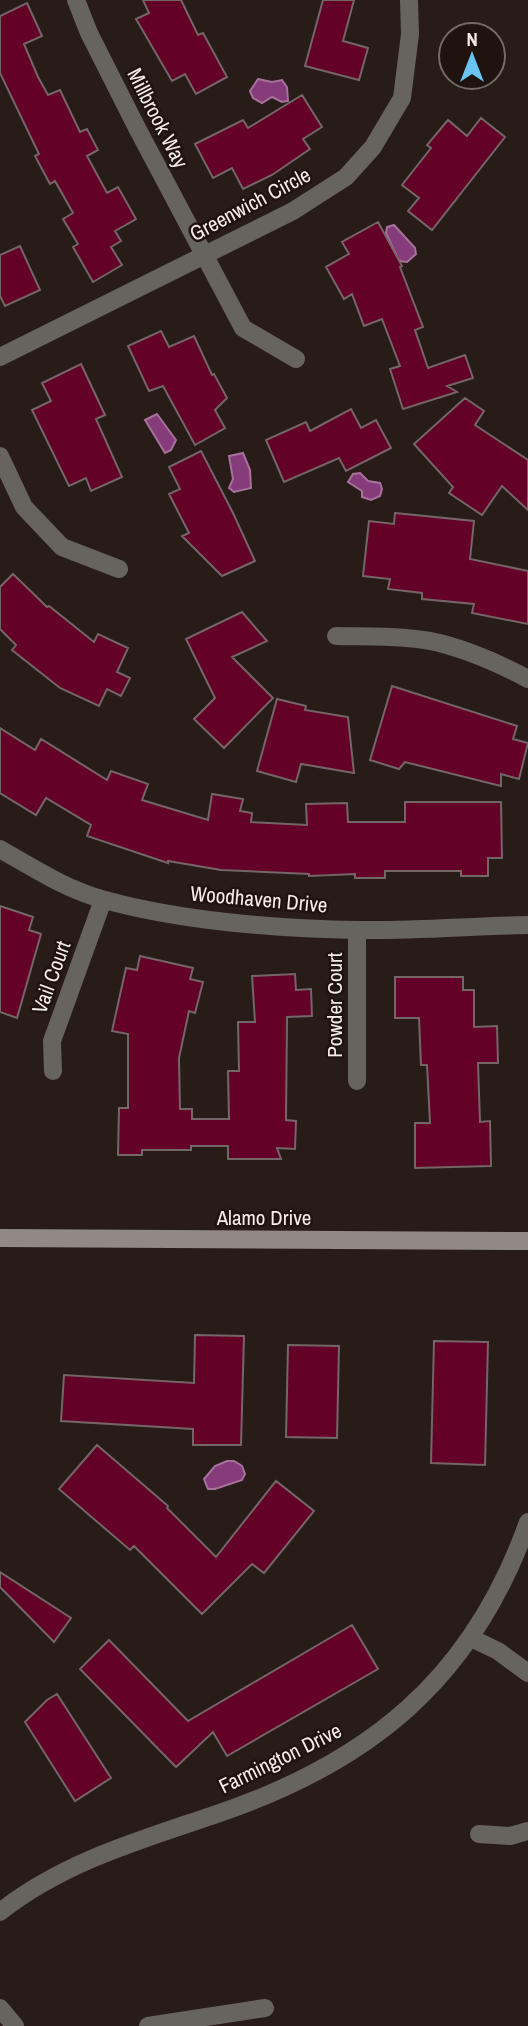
<svg xmlns="http://www.w3.org/2000/svg" width="528" height="2026" viewBox="0 0 528 2026" font-family="'Archivo Narrow',sans-serif">
  <style>
    .water { fill: #863c7a; stroke: #a7719c; stroke-width: 2 }
    .building { fill: #640127; stroke: #746567; stroke-width: 2 }
    .lines { fill: none; stroke-linecap: round; stroke-linejoin: round }
    .street { stroke: #67635e; stroke-width: 18 }
    .secondary { stroke: #908a82; stroke-width: 18 }
    .labels { text-anchor: middle; dominant-baseline: central; stroke-width: 5; stroke-linejoin: round; paint-order: stroke }
    .street-label { font-size: 21px; fill: #f5edea; stroke: #1e130f }
  </style>
  <rect width="100%" height="100%" fill="#281c18"/>
  <path class="water" d="M258 79 272 82 282 80 287 87 288 101 282 102 272 97 262 103 253 98 250 91Z
    M394 225 415 248 416 254 407 262 399 261 386 233 387 227Z
    M157 414 176 440 171 450 165 453 145 420Z
    M243 453 250 470 251 488 234 492 229 488 233 479 229 456Z
    M360 473 368 481 380 483 382 489 380 496 371 500 362 497V491L348 482 353 474Z
    M227 1461H234L242 1466 245 1474 242 1480 215 1489H208L204 1479 215 1466Z"/>
  <path class="building" d="M143 0H181L198 35 203 33 227 77 196 94 185 74 172 81 136 19 149 13Z
    M323 0H354L343 41 368 48 359 80 305 66Z
    M27 3 42 36 24 44 38 77 48 95 60 90 80 132 87 129 98 150 87 156 107 193 118 187 136 219 115 231 121 241 111 247 122 265 93 282 73 247 78 244 63 219 73 213 55 181 50 184 35 156 39 154 0 73V16Z
    M302 95 322 127 303 139 310 149 272 175 243 189 232 168 213 178 195 144 243 120 248 128Z
    M481 118 505 137 432 230 408 211 419 198 402 185 431 148 427 145 448 120 467 136Z
    M378 222 402 266 400 267 423 327 415 330 428 368 465 355 473 378 447 386 457 392 403 409 390 369 400 366 382 319 364 326 352 294 344 299 326 267 349 254 342 242Z
    M20 246 40 290 5 306 0 296V255Z
    M161 331 169 347 194 336 212 375 214 374 227 398 215 410 225 428 195 445 163 386 149 391 128 346Z
    M81 364 105 415 96 419 122 477 91 491 86 478 69 486 32 410 51 401 42 383Z
    M465 398 484 411 475 425 528 460V510L502 486 482 515 449 493 453 487 414 444Z
    M351 409 361 428 376 420 391 448 346 471 339 458 284 482 266 440 306 422 310 431Z
    M201 451 233 513 255 561 222 576 182 536 189 533 169 494 180 489 169 467Z
    M395 513 474 521 470 559 528 571V624L472 613 474 604 422 599V593L388 589 390 579 363 576 369 521 394 524Z
    M13 574 47 607 49 606 94 642 98 634 128 648 117 672 130 678 121 696 107 689 99 706 60 688 12 650 16 645 0 629V587Z
    M242 612 267 641 232 657 273 698 224 748 194 719 215 698 186 639Z
    M392 686 517 726 513 739 528 743 519 779 501 774V786L405 762 399 769 370 760Z
    M277 699 306 706 305 710 348 717 354 773 301 764 296 782 257 771Z
    M0 728 35 750 41 739 107 780 111 771 148 784 142 800 208 820 212 794 243 799 240 811 252 813 251 822 307 825 306 804 347 803 348 822H405V802H501L502 858H488V876H461V871H385V878H355V874L309 876V874L221 870 168 861V863L87 836 91 825 46 798 36 815 0 793Z
    M0 906 33 917 29 930 41 934 17 1018 0 1012Z
    M140 956 193 968 190 979 203 982 195 1013 189 1011 179 1058 180 1109H192V1119H229L228 1071H239L238 1022H255L252 976 295 974 296 990 311 989 312 1016 287 1017 286 1120 296 1121 295 1149 277 1148 281 1159H228V1146H191V1150H142V1155H118L119 1108H128V1034L112 1031 126 968 137 970Z
    M395 977H463V990H474V1027L497 1026 498 1063H478L480 1122 490 1121 491 1166 415 1168V1123H430L427 1065H421L419 1018H395Z
    M195 1335 244 1336 241 1445H193V1429L61 1421 64 1375 194 1383Z
    M434 1341 488 1342 485 1465 431 1463Z
    M288 1345 339 1346 337 1438 286 1437Z
    M97 1445 168 1506 167 1508 216 1557 276 1481 314 1511 264 1573 252 1564 202 1614 134 1546 130 1550 59 1489Z
    M0 1572 71 1618 54 1642 0 1587Z
    M352 1625 378 1669 227 1756 213 1732 176 1767 80 1669 109 1640 188 1721Z
    M57 1694 111 1778 75 1801 25 1722 47 1700Z"/>
  <g class="lines">
    <path class="street" d="M76 0 89 33 137 128 243 328 296 359
      M0 357 293 211 346 177 373 147 402 98 410 34 409 0
      M0 456 24 507 62 547 119 569
      M336 636C372 637 412 635 447 645 475 653 502 665 528 679
      M0 849C33 868 67 890 105 900 181 921 279 929 358 930 415 931 471 926 528 925
      M357 930V1081
      M53 1071 52 1041 103 900
      M471 1638 498 1651 528 1673
      M479 1834 510 1836 528 1831
      M0 1912C62 1863 137 1841 211 1816 368 1764 472 1680 528 1522
      M0 2008 15 2026
      M148 2026 265 2008"/>
    <path class="secondary" d="M0 1238 528 1241"/>
  </g>
  <g class="labels">
    <g class="street-label">
      <text transform="translate(158 118) rotate(63)">Millbrook Way</text>
      <text transform="translate(250 204) rotate(-28)">Greenwich Circle</text>
      <text transform="translate(259 899) rotate(5)">Woodhaven Drive</text>
      <text transform="translate(51 977) rotate(-70)">Vail Court</text>
      <text transform="translate(334 1005) rotate(-90)">Powder Court</text>
      <text x="264" y="1217">Alamo Drive</text>
      <text transform="translate(280 1758) rotate(-26)">Farmington Drive</text>
    </g>
  </g>
  <g transform="translate(472 56)"><circle r="33" fill="#1e130f" stroke="#746a67" stroke-width="2"/>
  <path d="M0-5L12 26L0 18L-12 26Z" fill="#6ac3f1"/>
  <text y="-10" font-size="19" font-weight="bold" text-anchor="middle" fill="#f5edea">N</text>
  </g>
</svg>
